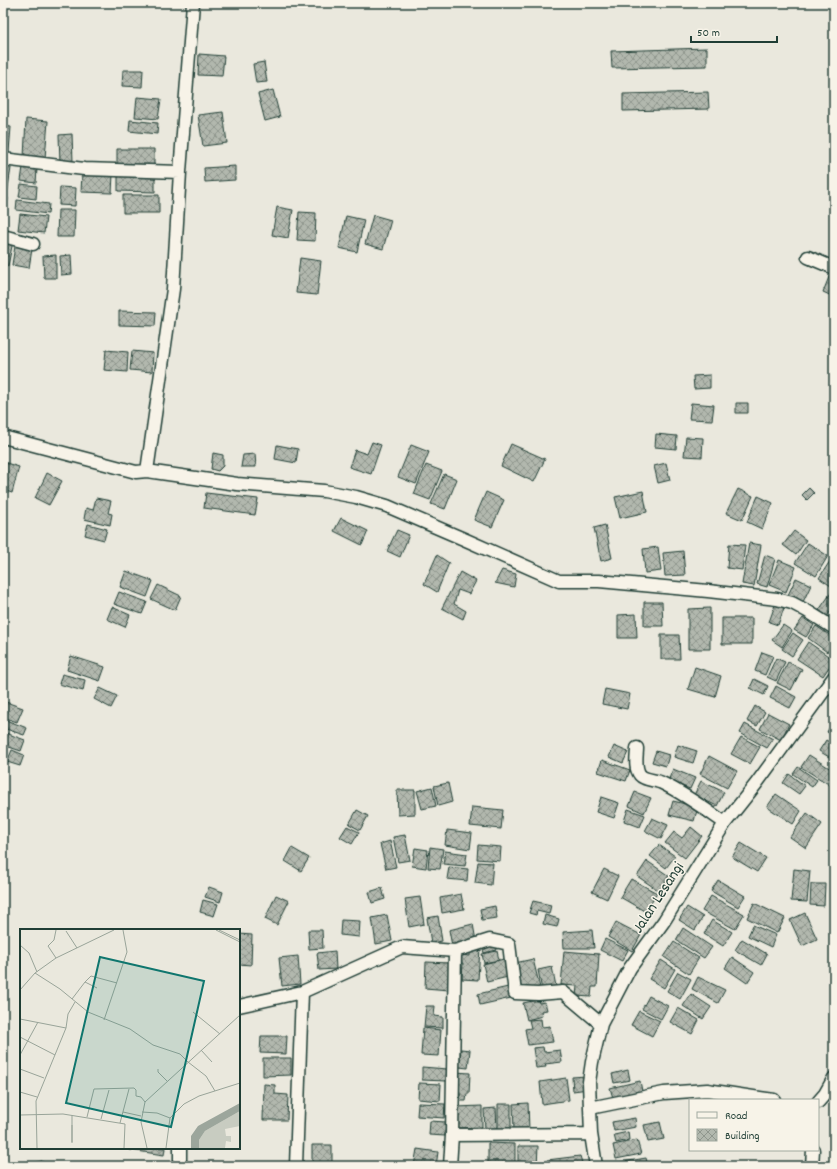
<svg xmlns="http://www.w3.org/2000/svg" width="837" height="1169" viewBox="0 0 837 1169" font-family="Dekko,sans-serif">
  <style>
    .building { fill: url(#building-cross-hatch); stroke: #1f3d34 }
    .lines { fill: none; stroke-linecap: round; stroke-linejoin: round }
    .minor-casing { stroke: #1f3d34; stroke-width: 15 }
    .minor { stroke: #f7f3e8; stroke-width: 12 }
    .labels { text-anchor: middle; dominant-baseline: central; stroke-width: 3; stroke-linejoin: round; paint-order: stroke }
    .street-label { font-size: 16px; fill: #1f3d34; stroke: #f7f3e8 }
    .inset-road { fill: none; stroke: #99a499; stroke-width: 1 }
    .view { fill: #0f766e; fill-opacity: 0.15; stroke: #0f766e; stroke-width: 2 }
    .inset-edge { fill: none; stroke: #1f3d34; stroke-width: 2 }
  </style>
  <defs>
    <pattern id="building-cross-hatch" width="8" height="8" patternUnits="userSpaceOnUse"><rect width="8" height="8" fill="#b2b8ae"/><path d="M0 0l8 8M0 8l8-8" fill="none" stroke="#90978e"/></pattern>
  </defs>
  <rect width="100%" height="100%" fill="#eae8dd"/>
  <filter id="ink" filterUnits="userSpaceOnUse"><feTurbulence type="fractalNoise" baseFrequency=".025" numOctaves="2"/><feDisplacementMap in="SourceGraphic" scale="8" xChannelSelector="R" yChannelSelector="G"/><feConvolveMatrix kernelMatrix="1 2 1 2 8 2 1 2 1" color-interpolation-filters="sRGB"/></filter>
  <g filter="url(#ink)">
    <path class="building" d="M707 48V66L612 68 611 51Z
      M199 54 224 56 222 76 198 75Z
      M264 62 267 82 256 83 253 64Z
      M123 70H143L142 87 122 86Z
      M273 90 280 117 265 121 258 94Z
      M708 92 709 109 623 111V94Z
      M137 97 161 99 158 119 135 117Z
      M223 112 227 143 203 146 198 115Z
      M26 119 48 121 45 158 24 157Z
      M130 120 158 123 157 134 129 131Z
      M3 126 11 127 9 152 3 151Z
      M72 134 73 162H60L59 135Z
      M117 149H154V165L117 166Z
      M235 166V180L205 182 204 168Z
      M3 167 11 168 7 194H3Z
      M23 167 37 169 36 183 21 181Z
      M82 173 113 174 112 193 81 192Z
      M118 174 155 175V192L118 191Z
      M21 184 37 186 36 199 19 197Z
      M60 187 76 188 75 206 59 205Z
      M123 195H159V213H123Z
      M3 197 8 198 6 212 3 211Z
      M17 200 49 204 48 214 16 210Z
      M277 207 293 210 288 238 272 235Z
      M58 210H75L74 237H57Z
      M299 212 316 213 315 241 297 240Z
      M20 214 46 217 44 233 18 230Z
      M373 215 391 220 383 249 365 244Z
      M346 216 364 220 357 252 339 248Z
      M3 239 13 241 8 266 3 265Z
      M15 246 32 249 29 268 12 265Z
      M56 255V278H44L43 256Z
      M71 255 72 274 61 275 60 256Z
      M300 258 321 261 317 295 296 293Z
      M831 272 834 273V297L823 292Z
      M119 311 156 312 155 326 119 325Z
      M106 350 128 352 127 372 104 370Z
      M132 351 153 353 152 372 130 370Z
      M710 375V388L694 389 693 376Z
      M691 403 714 405 712 420 689 419Z
      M736 403H748V413H736Z
      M656 434 677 436 676 449 655 447Z
      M686 437 703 438 702 457 684 456Z
      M372 442 381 445 371 474 349 467 355 450 367 454Z
      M511 444 545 459 534 482 501 466Z
      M277 445 298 449 296 463 275 459Z
      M411 445 429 452 416 484 398 477Z
      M213 453 223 455V466L218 471 211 469Z
      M255 454 256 467H241L243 455Z
      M3 462 19 467 12 493 3 490Z
      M666 463 670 480 658 483 654 466Z
      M426 465 442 471 430 500 414 494Z
      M47 473 62 481 49 505 35 498Z
      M444 474 457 479 445 509 431 504Z
      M809 488 814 493 807 500 802 495Z
      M738 489 753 496 742 520 726 513Z
      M643 491 647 512 620 518 615 497Z
      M486 492 504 500 492 527 474 520Z
      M206 493 258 499 255 515 204 508Z
      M758 496 773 503 762 529 747 522Z
      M96 498 111 501 108 513 112 514 110 525 84 519 86 508 93 510Z
      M341 518 368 531 362 545 334 531Z
      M88 524 107 529 104 540 85 535Z
      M605 525 612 558 601 561 594 528Z
      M397 530 409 535 400 557 387 551Z
      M794 531 806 540 796 555 783 545Z
      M749 543 761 545 754 586 742 584Z
      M808 543 828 556 816 576 795 563Z
      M729 544 745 545 742 570 727 568Z
      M658 547 661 571 645 573 643 549Z
      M683 551 685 575 665 576 663 553Z
      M437 555 449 563 437 592 424 584Z
      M765 555 775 559 767 587 757 584Z
      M832 558 834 559V588L819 578Z
      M779 560 796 567 786 592 769 585Z
      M502 570 516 574 514 587 495 583Z
      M126 571 153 581 147 597 120 587Z
      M460 572 476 581 469 594 458 590 454 604 466 611 463 619 442 608Z
      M796 578 811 585 803 602 788 595Z
      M158 585 181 596 175 610 151 599Z
      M119 592 147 602 142 614 114 604Z
      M831 593 834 595V607L827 616 819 610Z
      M644 602H662L663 626H644Z
      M775 605 784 608 778 625 769 622Z
      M112 607 130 615 125 627 107 619Z
      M710 608V649H688V609Z
      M636 614 637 638H618V615Z
      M722 618H752V644H722Z
      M803 618 814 625 806 637 794 630Z
      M783 625 792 631 782 647 772 640Z
      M816 626 834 638V642L827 652 808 638Z
      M793 633 803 640 792 656 782 649Z
      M661 635H679L680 659H661Z
      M808 642 834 660 823 676 797 659Z
      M762 652 773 656 765 675 755 671Z
      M71 656 105 667 100 681 67 670Z
      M776 658 785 662 776 681 767 677Z
      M788 662 802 669 791 690 777 683Z
      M695 667 721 676 715 697 688 689Z
      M62 674 85 680 83 691 59 684Z
      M754 679 768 686 764 695 750 688Z
      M776 686 796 697 790 708 770 698Z
      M100 688 117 696 111 708 94 699Z
      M605 689 630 694 627 709 602 704Z
      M3 701 23 708 17 722 3 717Z
      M755 706 765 712 757 726 747 721Z
      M768 713 789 724 781 740 760 729Z
      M3 719 27 728 24 735 3 728Z
      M834 719V736L827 732Z
      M745 724 773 739 767 748 740 733Z
      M3 732 25 740 21 751 3 745Z
      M741 737 760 747 750 764 731 754Z
      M826 740 834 745V760L819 751Z
      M678 745 697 751 693 763 674 757Z
      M614 746 628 752 623 763 609 757Z
      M12 750 24 755 20 766 7 762Z
      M656 751 669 755 666 766 652 762Z
      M809 755 834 771V779L830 785 801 767Z
      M709 756 737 771 727 788 700 774Z
      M602 760 630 770 626 781 598 772Z
      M798 767 817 780 812 787 793 774Z
      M673 769 695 778 690 789 668 781Z
      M789 774 805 786 799 794 783 783Z
      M701 781 724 792 717 806 694 795Z
      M448 783 452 802 438 806 434 786Z
      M432 787 436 806 422 809 417 791Z
      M397 790H415V814L398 815Z
      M635 792 651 798 644 813 629 806Z
      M776 794 801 811 793 824 767 807Z
      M601 797 619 803 614 818 596 812Z
      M673 801 698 807 694 821 669 815Z
      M472 807 503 810 501 829 470 826Z
      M628 809 645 815 640 827 624 821Z
      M357 810 368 816 360 830 349 824Z
      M807 813 822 824 806 848 790 837Z
      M652 818 668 825 661 839 645 831Z
      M347 826 359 832 352 844 340 837Z
      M691 827 702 836 685 858 665 843 674 832 682 838Z
      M447 830 472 833 470 849 445 845Z
      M405 835 410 860 398 862 393 837Z
      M390 841 396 867 386 869 380 844Z
      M741 843 766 858 757 872 732 857Z
      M478 845 501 847 500 861 477 859Z
      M659 845 675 856 666 868 650 856Z
      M430 847 443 849 440 869 428 868Z
      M292 848 309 858 301 871 285 861Z
      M415 848 428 850 426 868 412 866Z
      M445 851 467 854 465 866 443 864Z
      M647 861 669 876 659 891 637 876Z
      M478 862 493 863 491 885 475 883Z
      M449 867 468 869 467 881 447 879Z
      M604 869 618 876 607 899 592 892Z
      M794 869 810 871 807 902 791 901Z
      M831 873H834V891H831Z
      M631 879 657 893 646 912 620 897Z
      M718 880 745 896 738 907 711 891Z
      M811 884H825L824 906 810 905Z
      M209 887 223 892 220 902 205 897Z
      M382 888 385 899 372 903 369 892Z
      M461 894 464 909 442 913 440 898Z
      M276 895 289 901 277 925 265 919Z
      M711 896 744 914 735 929 702 911Z
      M420 897 424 924 409 927 405 899Z
      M203 900 218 904 214 916 200 912Z
      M533 901 551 905 549 914 537 911 536 915 529 913Z
      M754 903 785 918 777 933 747 918Z
      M495 906 497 918 482 920 480 909Z
      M687 907 703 917 695 930 679 920Z
      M805 913 817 939 802 946 790 920Z
      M387 915 392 941 376 944 372 918Z
      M545 915 559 919 557 927 543 924Z
      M438 916 442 941 431 943 427 918Z
      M341 920 360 921 359 937 340 935Z
      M712 920 732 932 723 946 704 934Z
      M616 922 641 935 632 951 608 937Z
      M473 924 476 941 452 946 449 930Z
      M753 925 776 935 771 947 748 936Z
      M683 928 712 947 704 958 676 940Z
      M308 930H322L323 948 309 949Z
      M592 930 594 948H564L563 932Z
      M239 934 252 935 251 965 239 964Z
      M605 939 628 950 622 961 600 950Z
      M742 939 767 954 761 965 735 950Z
      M674 942 699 958 689 974 664 957Z
      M495 943 497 950 484 953 482 946Z
      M470 947 480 948 478 980 462 979 463 963H459L460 955 470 956Z
      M335 951 336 969 319 970 317 953Z
      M497 951 499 960 484 963 482 954Z
      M564 951 599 954 597 987H592L591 997 576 996 577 986 561 985Z
      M298 956 300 984 282 986 279 958Z
      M732 957 754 972 747 983 725 968Z
      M504 959 508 977 487 982 483 964Z
      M533 959 540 988 521 992 515 963Z
      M661 960 675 969 664 988 649 979Z
      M426 962 450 963 449 990 425 988Z
      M552 967 556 986 542 990 538 970Z
      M678 972 691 979 680 999 667 991Z
      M698 977 725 990 718 1003 692 989Z
      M508 987 511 998 480 1005 478 994Z
      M691 994 711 1007 703 1019 683 1006Z
      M649 996 668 1006 661 1019 642 1009Z
      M538 1000 539 1003 545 1002 547 1010 541 1011 542 1016 527 1020 523 1003Z
      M426 1006H435L434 1016 443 1017V1028L424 1027Z
      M678 1008 699 1020 692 1034 670 1022Z
      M639 1011 660 1021 652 1036 631 1025Z
      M541 1019 542 1027 550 1026 553 1042 528 1045 525 1029 531 1028 529 1020Z
      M423 1028 441 1030 439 1056 421 1055Z
      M261 1036H287L286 1054 260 1053Z
      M543 1047 544 1052 560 1050 562 1062 545 1064 546 1067 536 1068 533 1048Z
      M461 1049 470 1050 468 1068 459 1067Z
      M263 1058H291V1075L263 1076Z
      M422 1067 447 1069 446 1081 422 1080Z
      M628 1070 630 1080 614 1083 612 1074Z
      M455 1072 470 1073 469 1094H467L466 1101H460L461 1094H454Z
      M586 1076 588 1089 573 1091 572 1077Z
      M566 1078 569 1100 542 1104 540 1082Z
      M640 1081 642 1091 613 1098 610 1088Z
      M419 1083 441 1084 440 1101 418 1099Z
      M264 1084 275 1085V1094L288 1095 287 1120H263Z
      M418 1103 445 1104 444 1118 417 1116Z
      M528 1103 529 1130H514L513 1104Z
      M498 1104H511V1130L498 1131Z
      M482 1106V1127L457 1128 456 1107Z
      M496 1108 497 1130H485L484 1109Z
      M635 1118 636 1127 614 1131 612 1122Z
      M430 1121 446 1122 445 1136 429 1135Z
      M660 1122 664 1139 648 1142 644 1125Z
      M628 1132 629 1140 616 1143 614 1135Z
      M637 1140 641 1154 616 1159 613 1145Z
      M488 1143 515 1144V1166H488Z
      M312 1145H332V1166H312Z
      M518 1146H538L537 1166H518Z
      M130 1148H165L164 1155 130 1150Z
      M417 1149 438 1152 436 1166H414Z
      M580 1156 583 1166H548L547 1160Z
      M646 1158 648 1166H617V1163Z
      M42 1161 43 1166H30V1164Z"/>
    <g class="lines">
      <defs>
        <path id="minor" d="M3 159 84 169 180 172
          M3 236 33 244
          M808 257 834 268
          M3 437 136 472 147 471 237 484 324 491 356 497 387 506 466 540 559 581H599L708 591 777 599 792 603 807 611 834 628
          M147 471 173 289 180 172 193 3
          M637 748C637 757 634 767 640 775 644 780 656 780 662 783 685 794 705 809 725 823
          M239 1006 302 992 402 947 455 951 490 940 509 944 515 993 538 994 563 992 601 1024
          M818 1102 825 1094 834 1078
          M590 1108 664 1093 707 1090 774 1100
          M452 1135 591 1134
          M180 1148V1166
          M296 1166 302 992
          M450 1166 452 1135 455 951
          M596 1166 591 1134 589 1082 592 1062 601 1024 630 968 664 921 725 823 756 784 834 677
          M812 1166 813 1150"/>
      </defs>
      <use href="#minor" class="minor-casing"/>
      <use href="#minor" class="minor"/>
    </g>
  </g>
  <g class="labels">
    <g class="street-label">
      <text transform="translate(659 898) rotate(-57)">Jalan Lesangi</text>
    </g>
  </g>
  <g transform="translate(20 929)">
    <rect width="220" height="220" fill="#eae8dd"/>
    <path d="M220 182V197L205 200 206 207H211V213L206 212 205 219H179V211L185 202Z" fill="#c8ccc1"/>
    <path d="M220 174V182L185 202 179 211V219H171V207L178 197Z" fill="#9ca69c"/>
    <path class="inset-road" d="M36 1 34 11 28 17 36 29M196 1 220 13M199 1 220 11M46 2 57 19M0 16 9 24 17 43M15 44 40 60 68 83 110 100 133 116 160 125 168 133M65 53 71 47 97 54M0 61 15 44 36 29 94 1M52 70 65 53 77 59M173 83 200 105M0 90 46 99M84 91 107 23 103 1M0 108 35 126M181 121 192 133M0 126 18 93M168 133 186 147 195 162M0 140 24 149M138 140V143L147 152M0 163 17 168M103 183 121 187M122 183 137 184 150 189 164 175 179 167 220 154M0 186 43 185 105 195 104 219M52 186V214M67 188 74 160 114 159 116 161V167L121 168 125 173M81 190 89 161M100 194 109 160M52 213V196M17 219 16 172 46 99 48 85 55 73M127 219 121 193 125 173 220 86M146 219 150 189"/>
    <path class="view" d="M80 28 184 52 151 198 46 174Z"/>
    <rect width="220" height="220" class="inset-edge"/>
  </g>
  <rect width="837" height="1169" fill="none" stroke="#f7f3e8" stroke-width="16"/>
  <rect x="8" y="8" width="821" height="1153" fill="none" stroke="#1f3d34" stroke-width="1.5" filter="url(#ink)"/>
  <rect x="689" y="1099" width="130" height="52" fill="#f7f3e8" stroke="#a1aaa0"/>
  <rect x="697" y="1112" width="20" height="6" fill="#f7f3e8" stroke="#a1aaa0"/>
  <text x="725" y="1119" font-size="12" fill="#1f3d34">Road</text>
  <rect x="697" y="1129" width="20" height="12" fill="url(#building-cross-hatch)" stroke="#a1aaa0"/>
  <text x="725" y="1139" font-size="12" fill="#1f3d34">Building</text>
  <path d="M691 36v6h86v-6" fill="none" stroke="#1f3d34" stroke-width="2"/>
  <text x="697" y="36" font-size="12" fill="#1f3d34" stroke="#f7f3e8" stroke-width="3" paint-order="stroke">50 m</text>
</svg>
